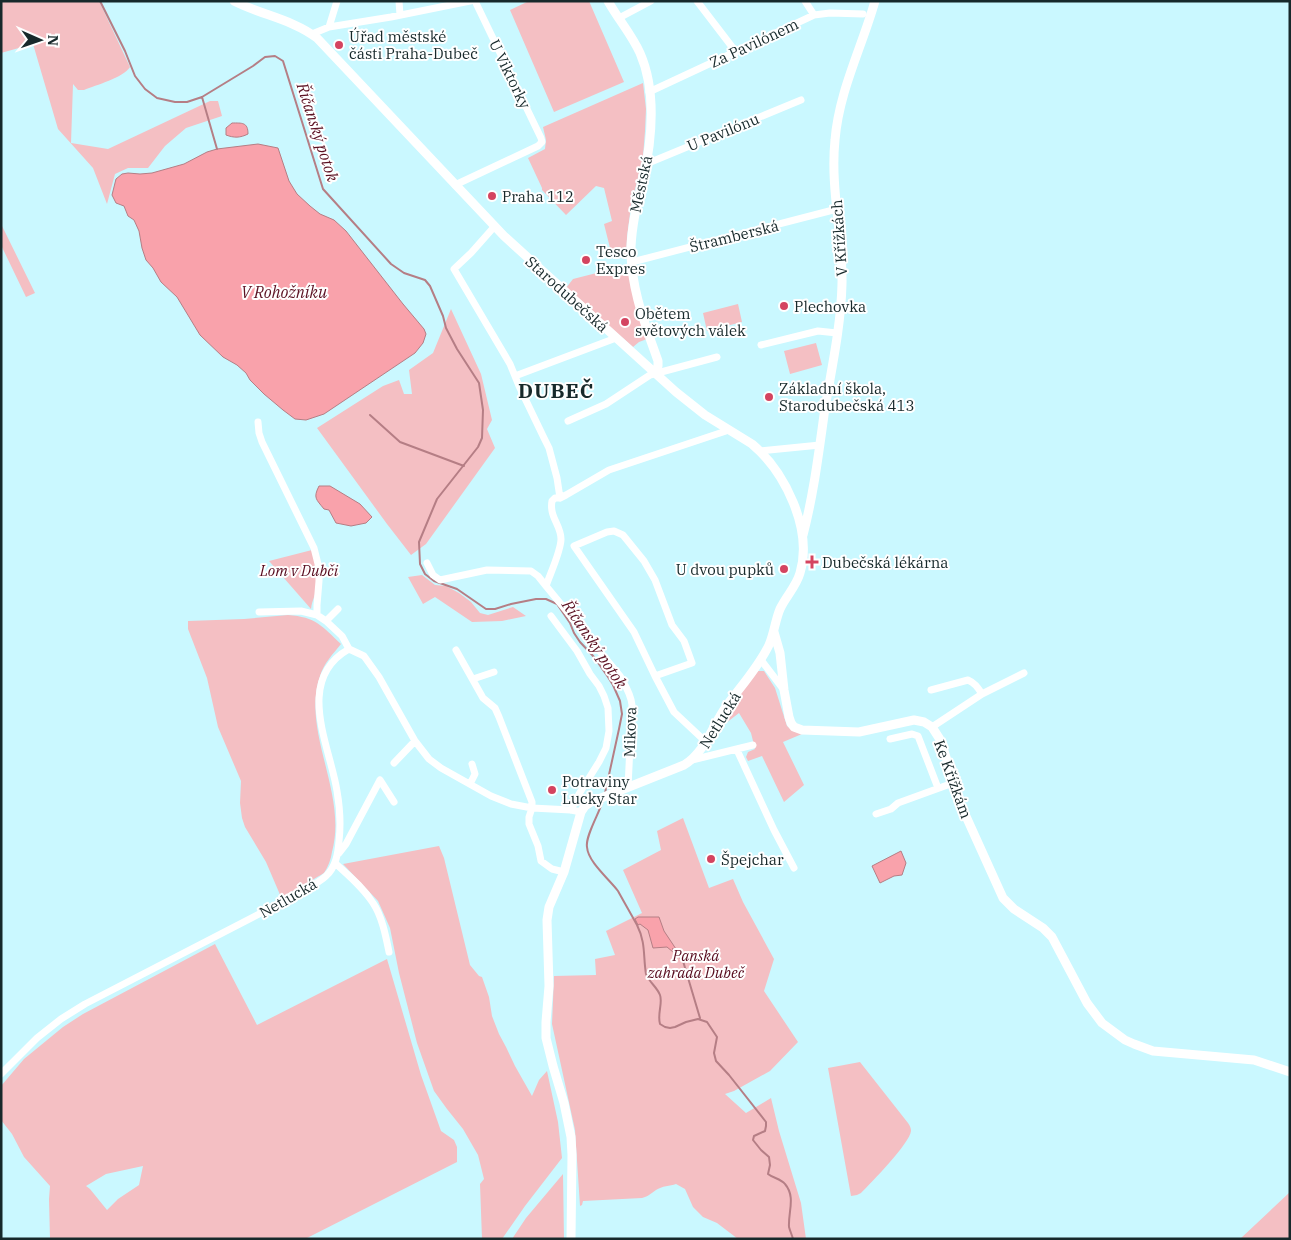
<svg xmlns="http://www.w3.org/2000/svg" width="1291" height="1240" viewBox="0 0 1291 1240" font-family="'IBM Plex Serif',serif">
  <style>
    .green { fill: #f4bfc3; fill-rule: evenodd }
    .water { fill: #f9a2ab; stroke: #b57e85 }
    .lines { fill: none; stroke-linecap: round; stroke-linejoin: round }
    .stream { stroke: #b57e85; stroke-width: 2 }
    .minor { stroke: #fff; stroke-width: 7 }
    .tertiary { stroke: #fff; stroke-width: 9 }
    .poi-dot { fill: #d44460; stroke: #fff; stroke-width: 2 }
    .labels { text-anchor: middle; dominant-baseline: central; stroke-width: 4; stroke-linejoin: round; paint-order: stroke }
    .poi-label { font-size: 15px; fill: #17292b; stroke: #fff; text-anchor: start }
    .street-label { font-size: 15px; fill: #17292b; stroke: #fff }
    .park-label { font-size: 15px; font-style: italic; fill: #570b1e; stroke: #fff }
    .water-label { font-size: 16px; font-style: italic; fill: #5c1223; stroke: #fff }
    .district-label { font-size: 20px; font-weight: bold; letter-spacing: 1px; fill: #17292b; stroke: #fff }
  </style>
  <rect width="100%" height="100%" fill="#caf8ff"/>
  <path class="green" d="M1 1H99L130 67C123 78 96 85 84 90H78L73 84 71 143 108 149 210 101H218L222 116 186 128 165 146 148 168H128L115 174 107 204 93 168 58 129 33 44 1 53Z
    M529 1H589L624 82 554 112 510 10Z
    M643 83 646 109 645 131 643 157 631 206 627 237 626 258 624 259 620 254 612 256 604 224 612 221 604 188 596 186 566 215 542 190V188L528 158 545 149 546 140 543 127Z
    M1 224 5 232 35 293 26 297 1 245Z
    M624 266 628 267 647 339 639 342 633 347 566 288 573 279Z
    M738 304 742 322 707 331 703 313Z
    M451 309 481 374 492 420 487 429 495 448 426 544 411 555 387 524 317 428 383 386 399 380 404 394H412L409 370 433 353Z
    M816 343 822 365 790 374 784 351Z
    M312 550C314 561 319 574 317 586 316 594 312 600 311 609L269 561Z
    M422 575 435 585 446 586 459 593 471 602 480 613 488 615 513 607 526 616 502 621 472 622 435 597 423 604 408 577Z
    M288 615C316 617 322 626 341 644 333 654 324 663 320 676 301 732 348 793 332 852 331 859 328 867 324 873 321 875 317 877 314 879 303 886 292 892 281 897L266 862 245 827 242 818 240 803 241 781 218 727 207 678 188 629V621L244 619Z
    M758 671H764L775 688 787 726 793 731 802 734 783 742 804 785 784 802 762 756 748 761 746 757 748 752 755 749 751 733 739 713 717 730 730 706Z
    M683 818 709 888 733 879 743 902 774 959 764 991 798 1042 770 1071 734 1091 725 1094 746 1113 771 1098 779 1131 801 1203 806 1239H738L717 1223 703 1217 693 1207 685 1189 676 1184C670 1186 662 1186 656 1190 650 1194 649 1196 642 1198L583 1201 582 1205 580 1206 575 1130 552 1024 554 976 596 975 595 959 615 955 606 931 642 913 623 870 661 850 657 831Z
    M439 846 444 858 470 965 479 976 482 977 489 997 492 1016 499 1034 506 1047 515 1066 532 1096 539 1080 547 1071 558 1122 562 1158 525 1206 502 1239H482L480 1184 484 1179 478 1155 463 1129 447 1109 434 1091 417 1043 399 973 390 928 378 901 343 864Z
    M215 944 257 1025 387 959 421 1075 441 1131 454 1140 457 1147V1162L305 1239H50L49 1199 50 1186 24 1157 12 1134 1 1120V1086L24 1059 63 1027 83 1014ZM143 1166 139 1185 118 1199 107 1210 90 1189 86 1186 106 1174Z
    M860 1062 908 1123C910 1126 911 1128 911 1131 910 1143 871 1183 861 1193L857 1195 851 1196 828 1068Z
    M563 1174 564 1239H512L526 1218Z
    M1290 1192V1239H1240Z"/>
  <path class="water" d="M232 123C242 123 248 122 248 134 240 138 234 138 226 135V128Z
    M258 144 278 148 289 181 297 194 310 206 320 214 334 220 346 231 403 304 424 329 426 334 423 343 415 353 324 414 306 420 295 419 283 410 264 394 250 380 246 373 237 365 223 357 200 335 177 297 161 282 153 268 146 260 142 248 139 231 134 220 128 216 124 206 116 203 112 195 116 179 122 174 128 173 140 174 152 173 184 164 207 152 217 149Z
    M319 486H330L360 504 372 517 366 523 351 526 336 523 329 510 324 509C316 499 313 498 319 486Z
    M901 851 906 863 902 875 894 876 880 883 872 866Z
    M638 917H659L664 931 676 949 673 952 667 947 653 948 648 930 640 924 638 925 635 919Z"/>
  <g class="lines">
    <path class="stream" d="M100 1 125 51 135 76 145 89 157 98 175 102H187L202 97 253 66 265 57 275 56 283 61 323 189 391 264 404 273 425 280 430 286 443 316 446 328 457 349 479 383 483 410 482 438 478 447 437 499 419 542 420 564 425 574 434 581 457 589 486 609H495L511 604 536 599H546L557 604 570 623 574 633 580 642 594 657 608 677 613 685 620 701 622 714 619 729 605 793
      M202 97 217 149
      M370 415 400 442 464 466
      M603 800C600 812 585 836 587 847 588 862 609 879 618 891 624 902 631 914 637 925 646 943 643 956 646 974 649 982 657 987 660 995 663 1003 657 1014 660 1024L665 1027 670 1028 675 1027 686 1022 698 1019 707 1022 717 1037 714 1053 716 1061 729 1075 766 1122V1126L765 1131 754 1136 753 1140 761 1150 769 1157 770 1165 768 1174C773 1178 781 1179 785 1184 796 1197 788 1212 789 1227 790 1231 792 1235 793 1239
      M673 949 683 961 700 1018"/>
    <path class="minor" d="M399 1 400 15
      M697 1 736 52
      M805 1 814 15
      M619 18 651 1
      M329 27 337 1
      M312 34 329 27 391 17 470 1
      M649 92 814 15 830 13 863 14
      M646 164 801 100
      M455 185 538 146 542 142 541 138 475 1
      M494 227 471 253 454 269 510 364 519 386 544 438 549 448 557 478 560 498H555L552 501C549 517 561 525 561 539 561 551 550 574 546 586L620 676C625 685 631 694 632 705L628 787
      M632 262 837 209
      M761 345 818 331 837 333
      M515 376 616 338
      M568 421 606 404 650 375 717 357
      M258 422 259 433 262 442 314 548 319 568V581L317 605V615
      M760 451 820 445
      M560 498 566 495 609 470 729 430
      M427 563 433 575 440 580 487 570 531 571 538 576 546 586
      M259 612 301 611 317 615 326 621 342 636 349 649 364 656 379 677 415 741 429 759 441 768 491 796 511 804 532 808 571 810 581 812
      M551 616 577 651 590 674 599 686 604 696 608 708 609 731 606 748 599 762 579 794 571 810
      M326 621 338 609
      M456 650 483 698 495 708 499 717 532 802V808L529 817V824L538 846 541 861 552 869 564 872
      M761 660 784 690
      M655 676 692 663 684 641 672 625 655 580 644 561 623 535 614 531 607 532 574 546 634 632 655 676 674 712 706 742
      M473 679 494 672
      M931 690 968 680C975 683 978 688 982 694
      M932 727 982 694 1024 673
      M890 739 912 734 918 736 938 788
      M737 750 774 830 794 868
      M692 760 753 745
      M394 763 415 741
      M380 780 394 802
      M470 784 475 774 472 764
      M876 814 891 809 898 803 953 783
      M339 853 346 844 380 780
      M335 863C348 875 363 887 373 903 382 916 386 937 389 952
      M1 1074 37 1038 61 1019 85 1004 294 896C304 890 319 883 326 876 336 867 338 853 339 841 341 824 340 808 337 791 330 746 294 680 349 649"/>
    <path class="tertiary" d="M234 1C261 15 292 19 317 38L504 236 676 392 705 415 752 444C785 472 813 529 800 573 796 587 786 596 780 609 775 621 774 634 769 645 758 668 740 687 725 708 712 727 705 752 684 765L591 802 585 806 581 812 564 872 549 907 547 920 549 986 546 1022V1038L553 1066 564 1103 571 1137 572 1155 571 1239
      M608 1C618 19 632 35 640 53 657 92 652 140 643 180 637 202 632 224 631 247 630 286 645 324 658 361V366L656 374
      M803 535C814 493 819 450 825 408 832 367 841 325 842 284 843 236 830 188 835 140 839 91 862 47 875 1
      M774 632 780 653 784 690 789 717 791 723 794 727 802 730 859 732 914 720 924 722 932 727 941 741 960 803 1003 898 1014 909 1043 928 1052 937 1087 1003 1102 1023 1125 1040 1134 1044 1153 1051 1254 1060 1290 1072"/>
  </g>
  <g class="poi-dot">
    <circle cx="339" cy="45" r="5"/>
    <circle cx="492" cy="196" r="5"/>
    <circle cx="586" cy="260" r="5"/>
    <circle cx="784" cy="306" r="5"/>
    <circle cx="625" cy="322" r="5"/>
    <circle cx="769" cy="397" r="5"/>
    <path d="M809.5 554.5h5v5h5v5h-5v5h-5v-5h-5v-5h5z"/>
    <circle cx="784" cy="569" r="5"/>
    <circle cx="552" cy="790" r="5"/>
    <circle cx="711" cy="859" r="5"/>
  </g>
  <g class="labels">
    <g class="poi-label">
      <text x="349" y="36">Úřad městské<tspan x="349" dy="17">části Praha-Dubeč</tspan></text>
      <text x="502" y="196">Praha 112</text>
      <text x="596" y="251">Tesco<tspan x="596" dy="17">Expres</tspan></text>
      <text x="794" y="306">Plechovka</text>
      <text x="635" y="313">Obětem<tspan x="635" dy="17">světových válek</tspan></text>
      <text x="779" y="388">Základní škola,<tspan x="779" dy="17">Starodubečská 413</tspan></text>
      <text x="822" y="562">Dubečská lékárna</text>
      <text x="774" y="569" text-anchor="end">U dvou pupků</text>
      <text x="562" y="781">Potraviny<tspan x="562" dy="17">Lucky Star</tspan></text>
      <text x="721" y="859">Špejchar</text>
    </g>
    <g class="street-label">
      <text transform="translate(754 43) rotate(-25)">Za Pavilónem</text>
      <text transform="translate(510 74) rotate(64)">U Viktorky</text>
      <text transform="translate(723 132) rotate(-22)">U Pavilónu</text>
      <text transform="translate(641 184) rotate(-78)">Městská</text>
      <text transform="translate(734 236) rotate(-14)">Štramberská</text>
      <text transform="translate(839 238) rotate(-94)">V Křížkách</text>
      <text transform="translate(567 294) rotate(42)">Starodubečská</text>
      <text transform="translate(720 720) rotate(-58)">Netlucká</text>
      <text transform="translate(630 732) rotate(-88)">Mikova</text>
      <text transform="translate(953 779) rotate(70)">Ke Křížkám</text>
      <text transform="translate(288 898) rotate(-30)">Netlucká</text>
    </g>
    <g class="park-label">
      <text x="299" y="570">Lom v Dubči</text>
      <text x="696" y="955">Panská<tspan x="696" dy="17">zahrada Dubeč</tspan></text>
    </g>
    <g class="water-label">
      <text transform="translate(318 132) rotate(72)">Říčanský potok</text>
      <text x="284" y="292">V Rohožníku</text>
      <text transform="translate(595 644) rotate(56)">Říčanský potok</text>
    </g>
    <g class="district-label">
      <text x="556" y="390">DUBEČ</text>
    </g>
  </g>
  <rect width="1291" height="1240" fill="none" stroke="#17292b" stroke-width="5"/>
  <g transform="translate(40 40) rotate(92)" stroke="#ffffff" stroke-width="4" paint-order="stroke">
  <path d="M0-4L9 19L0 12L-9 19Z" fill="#17292b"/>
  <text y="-8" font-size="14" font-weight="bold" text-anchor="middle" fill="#17292b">N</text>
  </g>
</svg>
